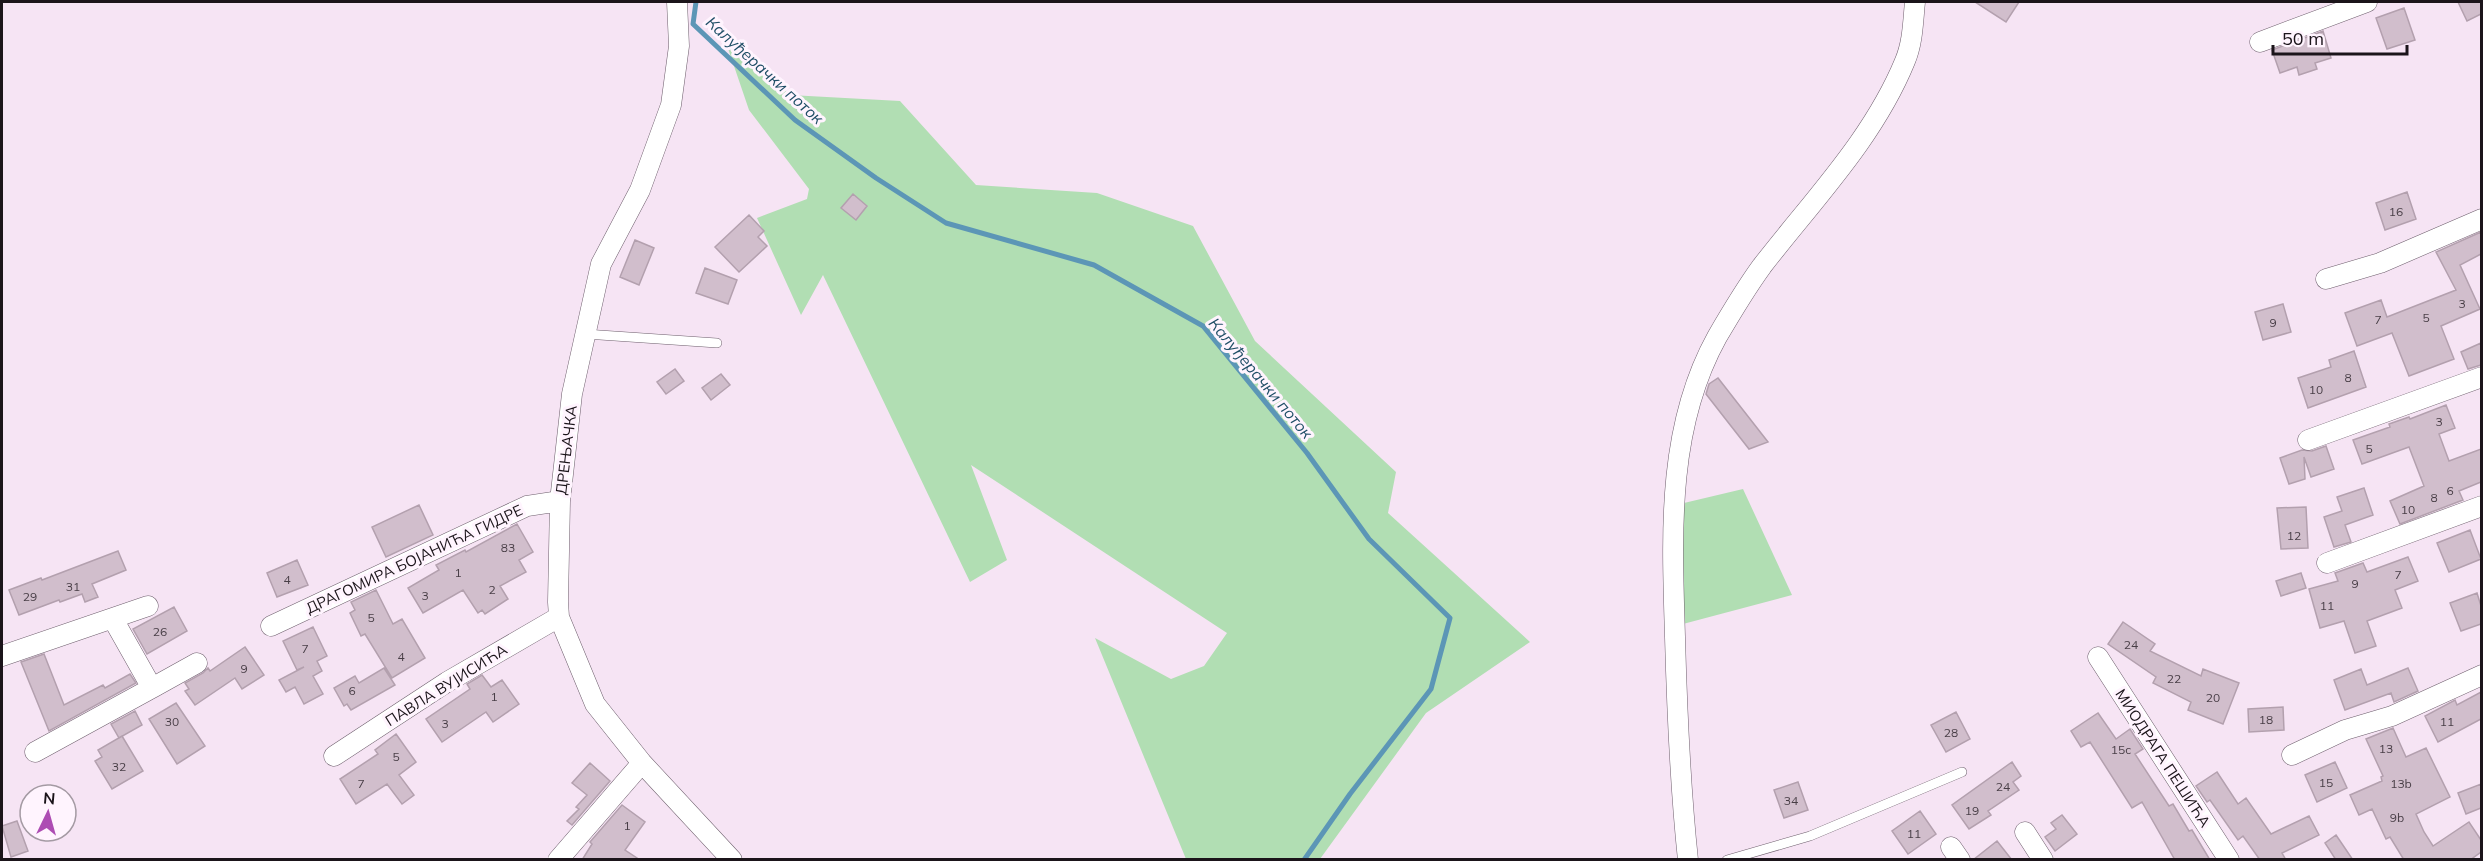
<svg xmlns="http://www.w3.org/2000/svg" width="2483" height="861" viewBox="0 0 2483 861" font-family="Mulish,sans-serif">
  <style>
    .green { fill: #b1deb3 }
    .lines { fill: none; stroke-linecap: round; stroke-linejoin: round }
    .stream { stroke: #5c96b6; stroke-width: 5 }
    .building { fill: #d1becc; stroke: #b3a0ae; stroke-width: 1.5 }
    .lane-casing { stroke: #6e5f6d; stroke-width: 10 }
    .street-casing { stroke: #6e5f6d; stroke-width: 21 }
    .lane { stroke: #fff; stroke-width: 9 }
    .street { stroke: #fff; stroke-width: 20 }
    .labels { text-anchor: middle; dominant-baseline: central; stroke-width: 6; stroke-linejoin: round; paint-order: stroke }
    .number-label { font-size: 12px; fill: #483e46 }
    .street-label { font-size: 15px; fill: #1b141a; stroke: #fff4fe }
    .water-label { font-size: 16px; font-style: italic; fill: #1f4e66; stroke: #fff4fe }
  </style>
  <rect width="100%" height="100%" fill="#f6e4f4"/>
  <path class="green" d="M720 25 790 95 900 101 976 185 1097 193 1193 226 1255 341 1396 472 1388 513 1530 642 1426 713 1320 859H1186L1095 638 1171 679 1204 666 1227 633 971 465 1007 560 970 582 823 275 801 315 757 218 807 199 809 189 749 110Z
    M1743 489 1792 595 1683 624 1680 535 1684 503Z"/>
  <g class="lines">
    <path class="stream" d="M696 2 693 24 795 120 876 178 946 223 1094 265 1203 326 1307 453 1369 539 1450 618 1431 689 1350 794 1304 860"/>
  </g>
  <path class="building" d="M1975 2H2019L2006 22Z
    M2458 2H2481V14L2467 21Z
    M2404 8 2415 40 2387 49 2376 18Z
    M2323 31 2331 58 2315 63 2317 69 2299 75 2297 67 2280 73 2272 50Z
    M2407 192 2416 219 2385 230 2376 203Z
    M853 194 867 206 856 220 841 208Z
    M749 215 764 231 758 237 767 246 739 272 715 247Z
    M2481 232V254L2460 265 2480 309 2441 326 2454 359 2409 376 2392 333 2357 346 2345 313 2381 300 2387 317 2456 290 2436 252Z
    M635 240 654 248 639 285 620 277Z
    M705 268 737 280 728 304 696 293Z
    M2283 304 2291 332 2263 340 2255 312Z
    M2481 343V365L2468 369 2461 352Z
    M2354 351 2366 387 2308 408 2298 378 2331 367 2329 360Z
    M675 369 684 381 666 394 657 382Z
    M721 374 730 385 711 400 702 388Z
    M1718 378 1768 442 1749 449 1706 394 1709 384Z
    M2446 405 2455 428 2439 434 2449 461 2481 449V482L2459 491 2463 500 2400 524 2390 501 2424 486 2409 447 2362 464 2353 440 2390 427 2389 424 2409 417 2410 419Z
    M2326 446 2334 469 2311 477 2304 457 2305 479 2289 484 2280 458 2302 450 2312 451Z
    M2364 488 2373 515 2345 525 2351 542 2334 547 2324 517 2342 511 2337 497Z
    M419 505 433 535 386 557 372 527Z
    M2306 507 2308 548 2281 549 2277 508Z
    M517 524 533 552 519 560 526 572 500 586 508 599 485 614 482 610 478 613 463 590 423 613 408 588 439 570 436 565 465 550 466 552Z
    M2470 530 2481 559 2449 572 2437 543Z
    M118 551 126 570 92 584 98 597 85 602 82 594 60 602 59 600 19 615 9 590 41 578 42 580Z
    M2408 557 2418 581 2395 590 2402 608 2367 621 2376 646 2355 653 2344 621 2320 628 2309 589 2338 581 2335 573 2363 563 2367 572Z
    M297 560 308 585 277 597 267 573Z
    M2301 573 2306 588 2281 596 2276 581Z
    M376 590 393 624 402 619 425 658 392 678 365 634 361 636 350 613 355 610 351 602Z
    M2477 593 2481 606V624L2461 631 2450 603Z
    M174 607 187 631 147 654 133 629Z
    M2123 622 2155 644 2150 651 2201 676 2203 669 2239 683 2223 724 2188 710 2191 702 2153 683 2156 677 2108 644Z
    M313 627 327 656 317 661 322 671 313 676 323 694 304 704 295 687 286 692 279 680 304 667 297 670 283 641Z
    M245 647 264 675 242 689 235 678 195 705 185 691 189 689 185 683 203 673 208 668 210 671Z
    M44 654 64 705 103 685 105 688 130 674 136 683 49 731 21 662Z
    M384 668 395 685 351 710 347 704 344 706 334 688 355 676 359 683Z
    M2408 668 2418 691 2394 702 2391 693 2345 710 2334 680 2361 669 2367 685Z
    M482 675 491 687 502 680 519 704 493 722 486 712 442 742 426 719 470 689 467 684Z
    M2481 692V719L2438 742 2425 716 2455 700 2457 705Z
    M176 703 205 746 177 764 149 719Z
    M2283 707 2284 730 2249 732 2248 709Z
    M135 711 142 725 119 738 111 724Z
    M1956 712 1970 739 1946 752 1931 725Z
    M2098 713 2116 739 2130 729 2143 749 2135 754 2169 806 2173 804 2189 831 2192 830 2210 860H2175L2142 802 2132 808 2090 742 2081 747 2071 731Z
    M2393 728 2406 757 2426 748 2450 797 2416 814 2424 832 2433 846 2469 822 2481 840V852L2470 860H2404L2390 837 2386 839 2372 809 2359 815 2350 795 2382 781 2381 777 2383 776 2366 739Z
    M396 734 416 762 399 775 414 795 402 804 387 784 356 804 340 779 378 754 375 750Z
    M122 736 143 771 112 789 95 761 102 757 98 750Z
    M2012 762 2021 776 2013 782 2019 790 1988 811 1991 815 1969 829 1952 805Z
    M2335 762 2347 788 2317 802 2305 775Z
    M590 763 610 781 572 825 567 821 579 809 576 807 587 795 572 783Z
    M2217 772 2238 804 2246 798 2271 834 2309 816 2319 835 2282 853 2286 860H2260L2243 836 2238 840 2210 800 2207 802 2196 786Z
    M1798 782 1808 810 1784 818 1774 790Z
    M2481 784V808L2466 814 2458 793Z
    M622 805 645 822 625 850 640 860H582L592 844 590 842Z
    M1920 811 1936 834 1908 854 1892 831Z
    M2062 815 2077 834 2055 851 2045 837 2056 829 2051 823Z
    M17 821 28 851 11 857 2 826Z
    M2336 835 2353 860H2336L2325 843Z
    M1997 841 2012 860H1973Z"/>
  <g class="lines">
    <defs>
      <path id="lane" d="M585 334 717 343
        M1727 860 1810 836 1962 772"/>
      <path id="street" d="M677 2 679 46 671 105 640 190 601 264 572 394 560 501 558 602 559 617 595 704 642 763 732 860
        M2260 42 2367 2
        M2326 279 2380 263 2482 219
        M2308 440 2482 377
        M2327 563 2482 506
        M113 619 152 688 197 663
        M271 626 527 506 560 501
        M2 656 148 606
        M2098 657 2229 860
        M35 752 152 688
        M2292 755 2345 730 2392 716 2482 675
        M334 756 447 682 559 617
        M2025 832 2043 860
        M1951 847 1960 860
        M558 860 642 763
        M1688 860C1680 785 1677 711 1675 637 1672 536 1666 429 1717 337 1731 313 1746 288 1762 266 1813 200 1873 139 1905 61 1913 42 1913 21 1915 2"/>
    </defs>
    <use href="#lane" class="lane-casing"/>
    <use href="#street" class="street-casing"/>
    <use href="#lane" class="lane"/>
    <use href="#street" class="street"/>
  </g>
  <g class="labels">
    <g class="number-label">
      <text x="2396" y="211">16</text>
      <text x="2462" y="303">3</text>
      <text x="2426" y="317">5</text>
      <text x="2378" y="319">7</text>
      <text x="2273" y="322">9</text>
      <text x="2348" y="377">8</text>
      <text x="2316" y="389">10</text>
      <text x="2439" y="421">3</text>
      <text x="2369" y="448">5</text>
      <text x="2450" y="490">6</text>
      <text x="2434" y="497">8</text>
      <text x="2408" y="509">10</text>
      <text x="2294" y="535">12</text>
      <text x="508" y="547">83</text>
      <text x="458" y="572">1</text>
      <text x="2398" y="574">7</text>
      <text x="287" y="579">4</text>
      <text x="2355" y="583">9</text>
      <text x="73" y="586">31</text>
      <text x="492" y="589">2</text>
      <text x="425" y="595">3</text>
      <text x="30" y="596">29</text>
      <text x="2327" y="605">11</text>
      <text x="371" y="617">5</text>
      <text x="160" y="631">26</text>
      <text x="2131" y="644">24</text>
      <text x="305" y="648">7</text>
      <text x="401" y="656">4</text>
      <text x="244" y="668">9</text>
      <text x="2174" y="678">22</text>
      <text x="352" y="690">6</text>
      <text x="494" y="696">1</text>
      <text x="2213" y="697">20</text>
      <text x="2266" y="719">18</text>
      <text x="172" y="721">30</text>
      <text x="2447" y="721">11</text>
      <text x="445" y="723">3</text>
      <text x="1951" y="732">28</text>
      <text x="2386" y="748">13</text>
      <text x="2121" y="749">15c</text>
      <text x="396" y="756">5</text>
      <text x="119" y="766">32</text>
      <text x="2326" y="782">15</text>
      <text x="361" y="783">7</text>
      <text x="2401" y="783">13b</text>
      <text x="2003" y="786">24</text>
      <text x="1791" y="800">34</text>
      <text x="1972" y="810">19</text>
      <text x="2397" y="817">9b</text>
      <text x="627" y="825">1</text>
      <text x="1914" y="833">11</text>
    </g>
    <g class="street-label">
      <text transform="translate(566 450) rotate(-83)">ДРЕЊАЧКА</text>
      <text transform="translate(414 559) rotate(-25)">ДРАГОМИРА БОЈАНИЋА ГИДРЕ</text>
      <text transform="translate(446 685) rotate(-32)">ПАВЛА ВУЈИСИЋА</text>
      <text transform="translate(2163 758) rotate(57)">МИОДРАГА ПЕШИЋА</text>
    </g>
    <g class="water-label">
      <text transform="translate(765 70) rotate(42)">Калуђерачки поток</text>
      <text transform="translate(1261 378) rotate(50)">Калуђерачки поток</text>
    </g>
  </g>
  <rect width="2483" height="861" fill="none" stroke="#1b141a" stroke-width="6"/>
  <g transform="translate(48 813) rotate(5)"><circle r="28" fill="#fff4fe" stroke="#a49aa3" stroke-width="1.5"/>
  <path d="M0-4.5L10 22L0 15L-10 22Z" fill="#ad4cb3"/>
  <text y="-9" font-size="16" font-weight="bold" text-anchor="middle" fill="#1b141a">N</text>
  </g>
  <path d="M2273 45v9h134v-9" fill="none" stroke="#1b141a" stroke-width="3"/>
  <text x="2282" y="45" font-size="18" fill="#1b141a" stroke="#fff4fe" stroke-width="4.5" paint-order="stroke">50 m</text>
</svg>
